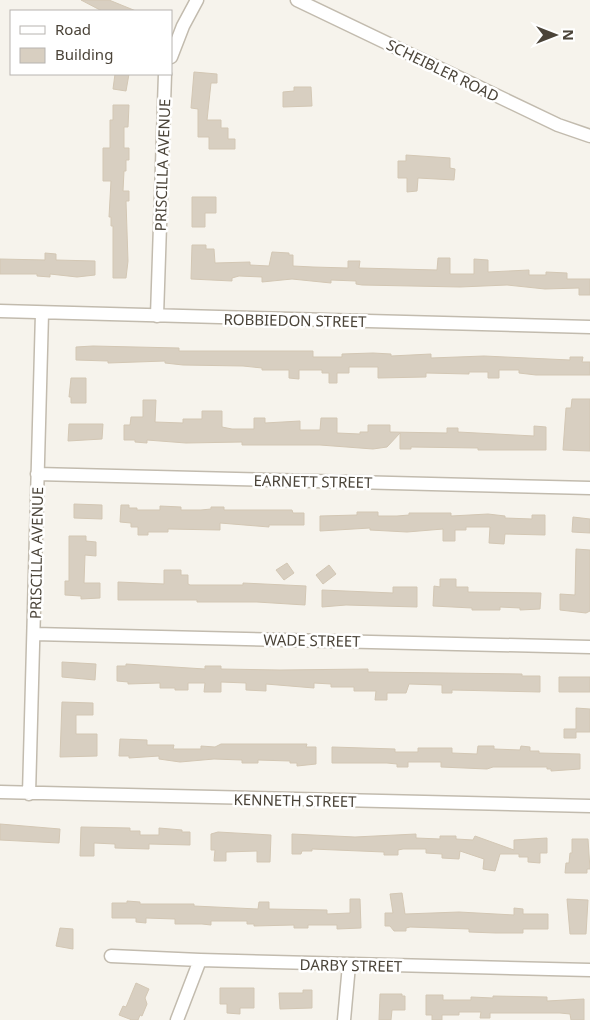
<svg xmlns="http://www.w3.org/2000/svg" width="590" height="1020" viewBox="0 0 590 1020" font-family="'Noto Sans',sans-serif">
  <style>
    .building { fill: #d8cfc1; stroke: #d3c7b4 }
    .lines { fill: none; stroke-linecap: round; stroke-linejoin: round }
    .street-casing { stroke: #c2bbae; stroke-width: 15 }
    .street { stroke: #fff; stroke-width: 12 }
    .labels { text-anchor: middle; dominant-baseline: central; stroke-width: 5; stroke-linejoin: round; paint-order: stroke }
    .street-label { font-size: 15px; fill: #4b4439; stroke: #fff }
  </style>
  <rect width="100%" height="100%" fill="#f6f3ec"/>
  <path class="building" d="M81 0H109L136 11H102Z
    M194 72 217 74V83H211L207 120H221V128H228V139H235V149H209V137H198V109L191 108Z
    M115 74H129L126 91 113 89Z
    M294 87H311L312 106 283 107V92L294 91Z
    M113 105H129L128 127H124V148H129V160H126V171H124L123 191H129V201H126L128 261 126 278H113V226H111V217H109L111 181H103V148H110V120H113Z
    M406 155 450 158V168L455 169 454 180 418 178 417 191 407 192V178H398V161H406Z
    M192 197H216V213H205V227H192Z
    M192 245H206V249H214L215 263 250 262V265L269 266 272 252 289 253V255H293V266L313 267 348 268V261H360L359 268 437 270 438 258H450V274H474V259L488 260V272L529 270V275H546V272L567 273V279H590V295H579V288L545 289 507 285 460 287 362 285 356 284V281L331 280V283L292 279 262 282V277L239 276 232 278V281L191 279Z
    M45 253 56 254V260L95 261V275L77 277 50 274V277L37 276V274H0V259L45 260Z
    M93 346 179 348V351H313V357H342V354L373 353 391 354V356L431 354V358L484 356 570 360V357H583L582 362H590V375H536L519 373V370H499V378H488V372H469V374L426 373V377L378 378V367H349V373H337V383H329V373H322V370H299V379L289 378V370H262V368L243 366 183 365 165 363V361L108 363V361L76 360V347Z
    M71 378H86V403H71V397H69Z
    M572 399H590V451L563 450 566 408H571Z
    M143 400H156L155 422 183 423V419H202V411H222V427L232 429H254V418H265V423L300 421V430H320L321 418H337V433L360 434V432H368V425H390V432L447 433V428H458V432L534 436V426L546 427V450H478V448L411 447V449H400V433L387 447 373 449 320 445H242V442L186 443 147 440V443L135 442V440H124V425H130L131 417H143Z
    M69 424H103L102 439 68 441Z
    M74 504 102 505V519L74 518Z
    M121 505H129V508H137V510H160V506L181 507V510H201L211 509V507H224V510H292L293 513H304V525H269V527L220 523V530L168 529V532H148V535H138V527H131V523L120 522Z
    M357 512H378V516H397L409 515V513H451V516L488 514 505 516V518L532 519V515H545V535L505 534 504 544 489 543 490 527H466V530H455V541H443V529L407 532 370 530V528L320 531V516L357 515Z
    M573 517 590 519V533L572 532Z
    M69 536H86V541L96 542V556L85 555 84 583H100V598L81 599V596L65 595V581H69Z
    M576 549 590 550V611L586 613 560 610V594L575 595Z
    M287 563 294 573 284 580 276 570Z
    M329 565 336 574 323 584 316 575Z
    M164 570H181V575H188V584L190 585H243V583L306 586 305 605 257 602H197V600H118V582L164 584Z
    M440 579H456V587H468V592L541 593 540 609 520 610V608L500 607V610H472V608L433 606 434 586 440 587Z
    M393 587H417V607L346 605 322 607V590L393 593Z
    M62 662 96 664 95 680 62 677Z
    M126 664 205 669V666H221V669L280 670 368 669V672L522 674V676H540V692L452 690V693H442V685L409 684 406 693H387V700H375L376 691H354V687H331V684L314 683V688L266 684V691L246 690V683L221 682V692H204L205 683H188V690H175V688H160V683L128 684V682L117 681V666H126Z
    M559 677H590V692H559Z
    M62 702 93 703V715H76V734H97V756L60 757Z
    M576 708 590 709V732H576V738H564V729H576Z
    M120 739 147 740V745H174L173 749H201V746L215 747 221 744H307L306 747H316V764L297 766V763H290V761L258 760V763H242V760L214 759 180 762 159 759V756L129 758V756H119Z
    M478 746H494V749L520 750 521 746 530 747V751H539V753L580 754V769L551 771V769H547V767H493L487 769 441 767V762H408V767H397V764L387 763H332V747L395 749V752H418V748H452V753L477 754Z
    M0 824 60 829 59 843 0 840Z
    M81 827 130 828V831H140V835H159V828L182 830V832H190V845L149 844V849L115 848V844L94 843V856H80Z
    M218 832 271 835 270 862H257V851L226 852V861H214L215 850H211V834Z
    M292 834 355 837 416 834V838L440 839V836H456V839L473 840 475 836 514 850V840L547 838V853H540V863L528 862V857H519V854H500L495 871 483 869 484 859 460 851 459 859 442 858V854L426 853V849H403L398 850V855H384V852L312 849V851H302L301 854H292Z
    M572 839H588L590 869H587V873H565L566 863H569L570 853H572Z
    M402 893 405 914 459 912 514 915V908L523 909V914H548V929H523V933H496L469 932V929L410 927 406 928V931H394L390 926H385V913H393L390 894Z
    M350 899H360L361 928 337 929V925H308V928H294V925L254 926V924H247V921H211V925L202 924H175V919L146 918V923L136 922V918H112V903H127V901L140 902V904H194V906L258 909 259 902H269V909L327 910V914L350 913Z
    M567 899 588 900 586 934H570Z
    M60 928 73 929V949L56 946Z
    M136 983 149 989 145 998 147 1004 142 1016 140 1015 138 1020H132L119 1015 123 1006 126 1007Z
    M220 988H254V1008H240V1014L227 1013V1004H220Z
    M303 990H312V1008L280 1009 279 993H303Z
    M380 994H402V996H405V1010H392L391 1020H379Z
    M426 995H443V1000H471V997L493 998V996L547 997V1001L584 999V1020H571L570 1014 560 1013H490V1018H480L481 1012H459V1015H442V1020H432V1015H426Z"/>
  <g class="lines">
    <defs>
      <path id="street" d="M297 0 558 125 590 136
        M171 57 183 26 197 0
        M0 311 590 327
        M157 316 165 74
        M37 474 590 488
        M34 634 590 647
        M0 792 590 806
        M29 794 42 313
        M111 956 200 960 590 970
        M177 1020 200 960
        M344 1020 349 965"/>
    </defs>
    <use href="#street" class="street-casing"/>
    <use href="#street" class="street"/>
  </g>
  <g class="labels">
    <g class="street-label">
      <text transform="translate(443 70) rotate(26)">SCHEIBLER ROAD</text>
      <text transform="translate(162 165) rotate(-88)">PRISCILLA AVENUE</text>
      <text transform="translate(295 320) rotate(1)">ROBBIEDON STREET</text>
      <text transform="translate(313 481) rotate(1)">EARNETT STREET</text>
      <text transform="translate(36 553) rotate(-89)">PRISCILLA AVENUE</text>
      <text transform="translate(312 640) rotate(1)">WADE STREET</text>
      <text transform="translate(295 800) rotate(1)">KENNETH STREET</text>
      <text transform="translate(351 965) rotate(1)">DARBY STREET</text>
    </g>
  </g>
  <rect x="10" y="10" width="162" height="65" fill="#ffffff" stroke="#b7b4b0"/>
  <rect x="20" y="26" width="25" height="8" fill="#ffffff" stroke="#b7b4b0"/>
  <text x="55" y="35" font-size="15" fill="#4b4439">Road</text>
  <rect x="20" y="48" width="25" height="15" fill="#d8cfc1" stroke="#b7b4b0"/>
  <text x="55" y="60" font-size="15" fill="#4b4439">Building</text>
  <g transform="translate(555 35) rotate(90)" stroke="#ffffff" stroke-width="4" paint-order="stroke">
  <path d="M0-4L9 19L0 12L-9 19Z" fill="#4b4439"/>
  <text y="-8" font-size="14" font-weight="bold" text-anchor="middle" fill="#4b4439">N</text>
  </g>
</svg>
